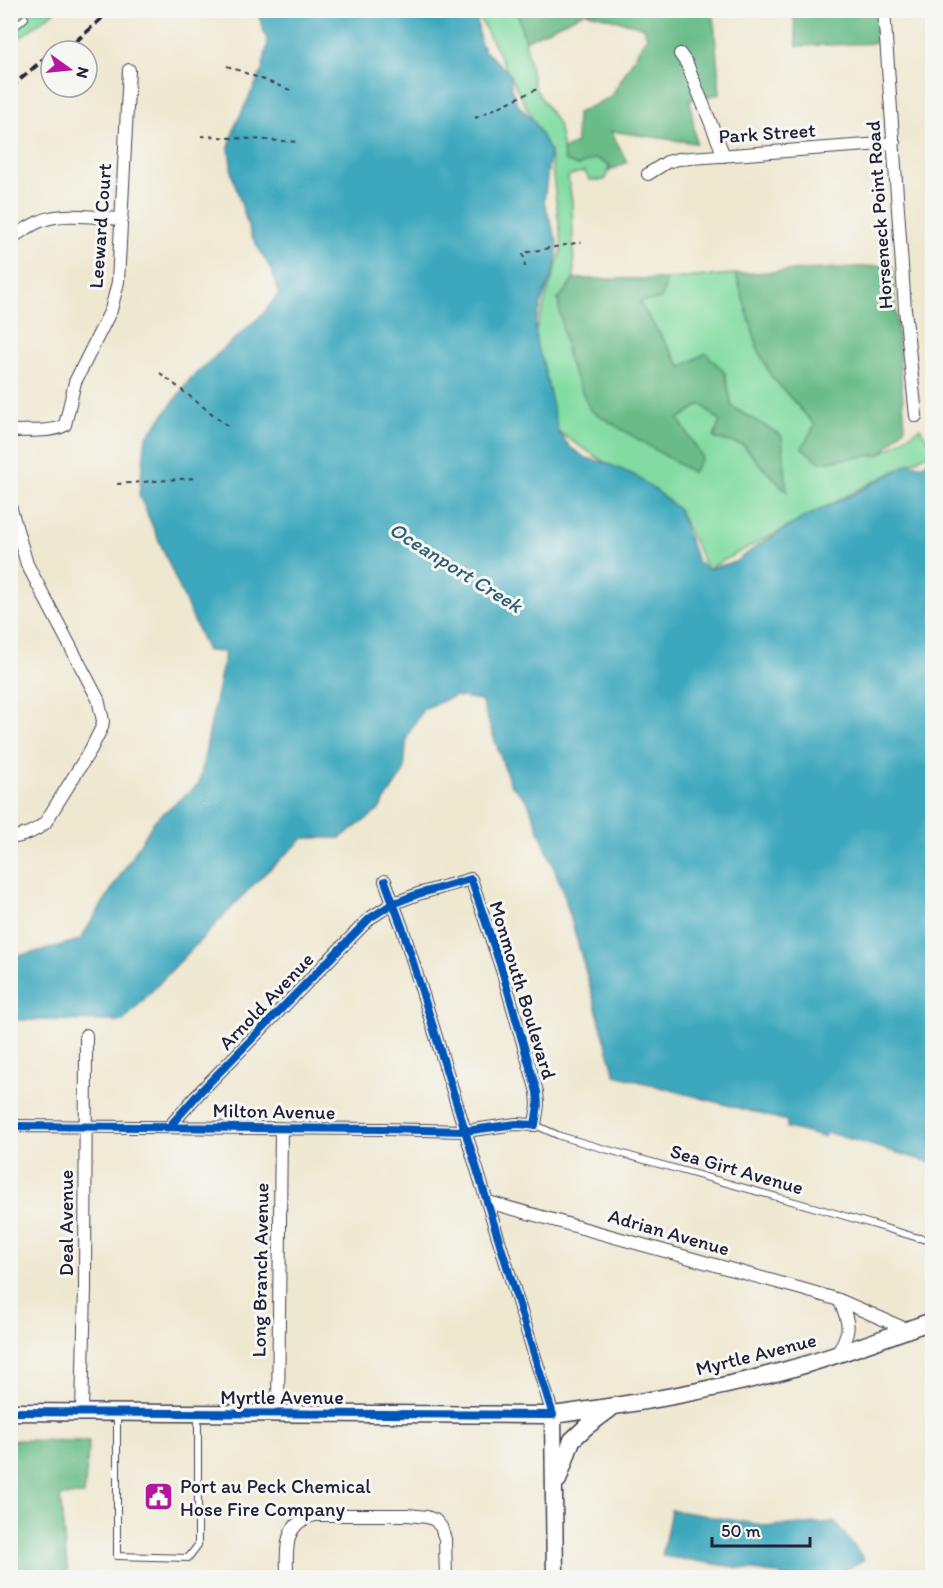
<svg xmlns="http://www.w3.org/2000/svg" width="943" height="1588" viewBox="0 0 943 1588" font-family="Itim,sans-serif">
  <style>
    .green { fill: #82dca2; stroke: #527f6e; stroke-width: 1.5 }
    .forest { fill: #69bc88; stroke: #466f62; stroke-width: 1.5 }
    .water { fill: #3da8bd; stroke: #30657c; stroke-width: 1.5 }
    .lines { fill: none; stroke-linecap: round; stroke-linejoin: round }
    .lane-casing { stroke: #414052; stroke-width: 8 }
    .street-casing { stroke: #414052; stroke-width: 14 }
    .secondary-casing { stroke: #414052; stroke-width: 19 }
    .path { stroke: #414052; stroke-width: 2; stroke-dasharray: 4.5 4.5; stroke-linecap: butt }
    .lane { stroke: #fff; stroke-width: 6 }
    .street { stroke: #fff; stroke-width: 12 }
    .secondary { stroke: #fff; stroke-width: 16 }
    .rail { stroke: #22223b; stroke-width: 4; stroke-dasharray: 9 4.5; stroke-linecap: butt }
    .cycleway-casing { stroke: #f6f6f2; stroke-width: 11 }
    .cycleway { stroke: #0057b8; stroke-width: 8 }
    .labels { text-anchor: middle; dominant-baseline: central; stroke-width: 6; stroke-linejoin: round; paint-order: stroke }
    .street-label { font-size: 20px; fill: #22223b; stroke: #f6f6f2 }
    .poi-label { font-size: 20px; fill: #22223b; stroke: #f6f6f2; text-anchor: start }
    .water-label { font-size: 21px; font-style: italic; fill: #2e5e76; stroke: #f6f6f2 }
  </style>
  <rect width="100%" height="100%" fill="#f6f6f2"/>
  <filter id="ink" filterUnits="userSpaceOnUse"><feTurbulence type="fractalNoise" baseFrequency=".0167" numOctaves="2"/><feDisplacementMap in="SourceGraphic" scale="12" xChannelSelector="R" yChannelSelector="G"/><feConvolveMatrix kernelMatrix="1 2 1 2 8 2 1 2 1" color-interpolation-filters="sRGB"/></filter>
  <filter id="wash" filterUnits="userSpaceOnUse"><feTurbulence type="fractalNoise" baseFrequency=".008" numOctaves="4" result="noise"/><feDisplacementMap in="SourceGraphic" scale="24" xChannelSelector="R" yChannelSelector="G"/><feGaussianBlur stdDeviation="1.35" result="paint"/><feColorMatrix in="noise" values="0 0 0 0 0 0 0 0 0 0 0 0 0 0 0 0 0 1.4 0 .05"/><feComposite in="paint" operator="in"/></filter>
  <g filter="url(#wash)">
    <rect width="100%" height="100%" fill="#efe8d1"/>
    <path class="green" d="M11 11H55L11 44Z
      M476 11H517L525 41 534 87 558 124 565 161 578 166 596 158 610 166 605 180H589L585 171C579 174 573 173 568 177L572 201 574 279 558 300 702 457 678 419 701 404 720 421 714 438 743 445 765 470 787 491 781 436 732 407 725 373 681 367 638 301 661 299 667 279 736 274 758 349 771 376 815 425 803 448 820 462 881 454 920 428 932 446V452L873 482 707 569 679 510 558 432 533 339 562 248 550 152Z"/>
    <path class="forest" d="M517 11H713L720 94 690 100 696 143 611 131 627 162 608 172 610 166 596 158 578 166 565 161 563 150 576 143 577 113 611 97 647 36 643 27 585 12 525 41Z
      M793 11H878L880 43 797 46Z
      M892 265 905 427 881 454 820 462 802 448 815 425 771 376 758 349 736 274Z
      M574 279H667L661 299 639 302 681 367 706 353 725 373 732 407 782 436 787 492 765 470 743 445 714 438 720 421 701 404 678 419 702 457 693 473 590 410 568 360 558 300Z
      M11 1440 89 1441 84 1495 60 1496 68 1577H11Z"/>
    <path class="water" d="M257 11H476L480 42 485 51 510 74 511 88 518 105 534 121 550 152 544 202 558 244 555 268 542 301 535 324 537 347 543 362 549 389 558 432 570 447 586 458 606 463 634 475 657 491 679 510 697 561 707 569 735 562 759 545 803 518 852 495 908 464 923 465 932 457V1163L826 1132 824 1137 787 1128V1121L615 1075 563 891 527 800 510 784 481 700 455 696 423 709 407 736 404 771 378 811 340 838H304L260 878 123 1021 11 1020V956L28 954 80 940 155 820 199 784 225 652 207 651 139 495 146 437 160 420 191 378 264 313 279 293 272 271 251 235 232 175 229 147 235 126 262 71 268 43Z
      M671 1510 769 1526 835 1522 864 1559 834 1577 782 1578 780 1574 662 1556Z"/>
  </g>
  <g filter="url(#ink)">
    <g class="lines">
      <defs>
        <path id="lane" d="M10 31 25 18
          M535 1125 560 1136 598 1147 838 1214 915 1237 932 1241
          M117 1413V1556L188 1558 198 1545V1413"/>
        <path id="street" d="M884 10 905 309 916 416
          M680 54 687 64 724 156
          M648 174 667 162 678 159 894 143
          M16 235C24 230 33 224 41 221 63 211 99 218 122 219
          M10 431C26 430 52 433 65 425L75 382 111 310 118 282 129 70
          M10 506 27 564 98 699 103 721 102 727 91 749 45 823C35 832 24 836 10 838
          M385 881 403 930 553 1415
          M10 1126 382 1129 465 1131 516 1124 535 1125 538 1105 537 1092 502 970 471 879 418 894 392 904 370 918 200 1092 169 1127
          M488 1202 809 1291 839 1300 908 1330
          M836 1356C850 1332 852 1326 839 1300
          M82 1412 85 1288 86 1035
          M278 1413 281 1128
          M287 1578C287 1551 282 1523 315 1515H408L427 1517 435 1520 441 1527 445 1539 446 1578"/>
        <path id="secondary" d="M10 1412 553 1415C633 1404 712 1391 790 1369 839 1356 885 1337 932 1321
          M553 1415 555 1578
          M558 1480 572 1440 587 1426 610 1409"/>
      </defs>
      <use href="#lane" class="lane-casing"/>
      <use href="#street" class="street-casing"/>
      <use href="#secondary" class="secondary-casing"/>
      <path class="path" d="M221 13 226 10
        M227 66 293 91
        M475 118 537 89
        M201 136 299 142
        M525 267 523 253 581 242
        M160 373 229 427
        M117 484 194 478"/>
      <use href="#lane" class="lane"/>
      <use href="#street" class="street"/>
      <use href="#secondary" class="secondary"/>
      <path class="rail" d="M65 51 111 10
        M10 88 51 53"/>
      <defs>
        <path id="cycleway" d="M10 1126 382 1129 465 1131 516 1124 535 1125 538 1105 537 1092 502 970 471 879 418 894 392 904 370 918 200 1092 169 1127
          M10 1412 553 1415 403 930 385 881"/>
      </defs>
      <use href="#cycleway" class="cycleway-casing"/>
      <use href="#cycleway" class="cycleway"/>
    </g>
  </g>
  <defs>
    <symbol id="civic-square" viewBox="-11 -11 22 22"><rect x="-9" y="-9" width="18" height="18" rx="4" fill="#b5179e" stroke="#f6f6f2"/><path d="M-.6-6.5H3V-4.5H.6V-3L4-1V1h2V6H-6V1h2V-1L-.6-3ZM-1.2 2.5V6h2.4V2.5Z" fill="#fff"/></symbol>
  </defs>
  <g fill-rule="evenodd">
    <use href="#civic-square" x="142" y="1480" width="33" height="33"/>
  </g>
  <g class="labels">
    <g class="street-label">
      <text transform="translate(767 133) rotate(-4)">Park Street</text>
      <text transform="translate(879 215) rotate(-94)">Horseneck Point Road</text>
      <text transform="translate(100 226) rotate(-86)">Leeward Court</text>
      <text transform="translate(523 990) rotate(73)">Monmouth Boulevard</text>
      <text transform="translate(266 1001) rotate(-46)">Arnold Avenue</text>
      <text transform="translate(274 1111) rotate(1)">Milton Avenue</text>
      <text transform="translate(737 1169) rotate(16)">Sea Girt Avenue</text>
      <text transform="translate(66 1223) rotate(-90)">Deal Avenue</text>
      <text transform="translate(669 1232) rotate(16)">Adrian Avenue</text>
      <text transform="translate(260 1270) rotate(-89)">Long Branch Avenue</text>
      <text transform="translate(756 1354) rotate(-14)">Myrtle Avenue</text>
      <text x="282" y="1397">Myrtle Avenue</text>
    </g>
    <g class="poi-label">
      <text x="180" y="1486">Port au Peck Chemical<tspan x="180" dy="23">Hose Fire Company</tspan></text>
    </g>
    <g class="water-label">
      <text transform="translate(456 567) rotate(32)">Oceanport Creek</text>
    </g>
  </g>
  <rect width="943" height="1588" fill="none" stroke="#f6f6f2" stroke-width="36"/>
  <g transform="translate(69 69) rotate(105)"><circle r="28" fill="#f6f6f2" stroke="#a1a1a9" stroke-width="1.5"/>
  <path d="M0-4.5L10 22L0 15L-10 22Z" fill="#b5179e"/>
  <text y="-9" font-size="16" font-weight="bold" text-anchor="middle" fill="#22223b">N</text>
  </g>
  <path d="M712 1537v9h98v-9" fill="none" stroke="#22223b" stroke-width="3"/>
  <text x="721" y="1537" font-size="18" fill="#22223b" stroke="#f6f6f2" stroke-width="4.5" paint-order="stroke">50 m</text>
</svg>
